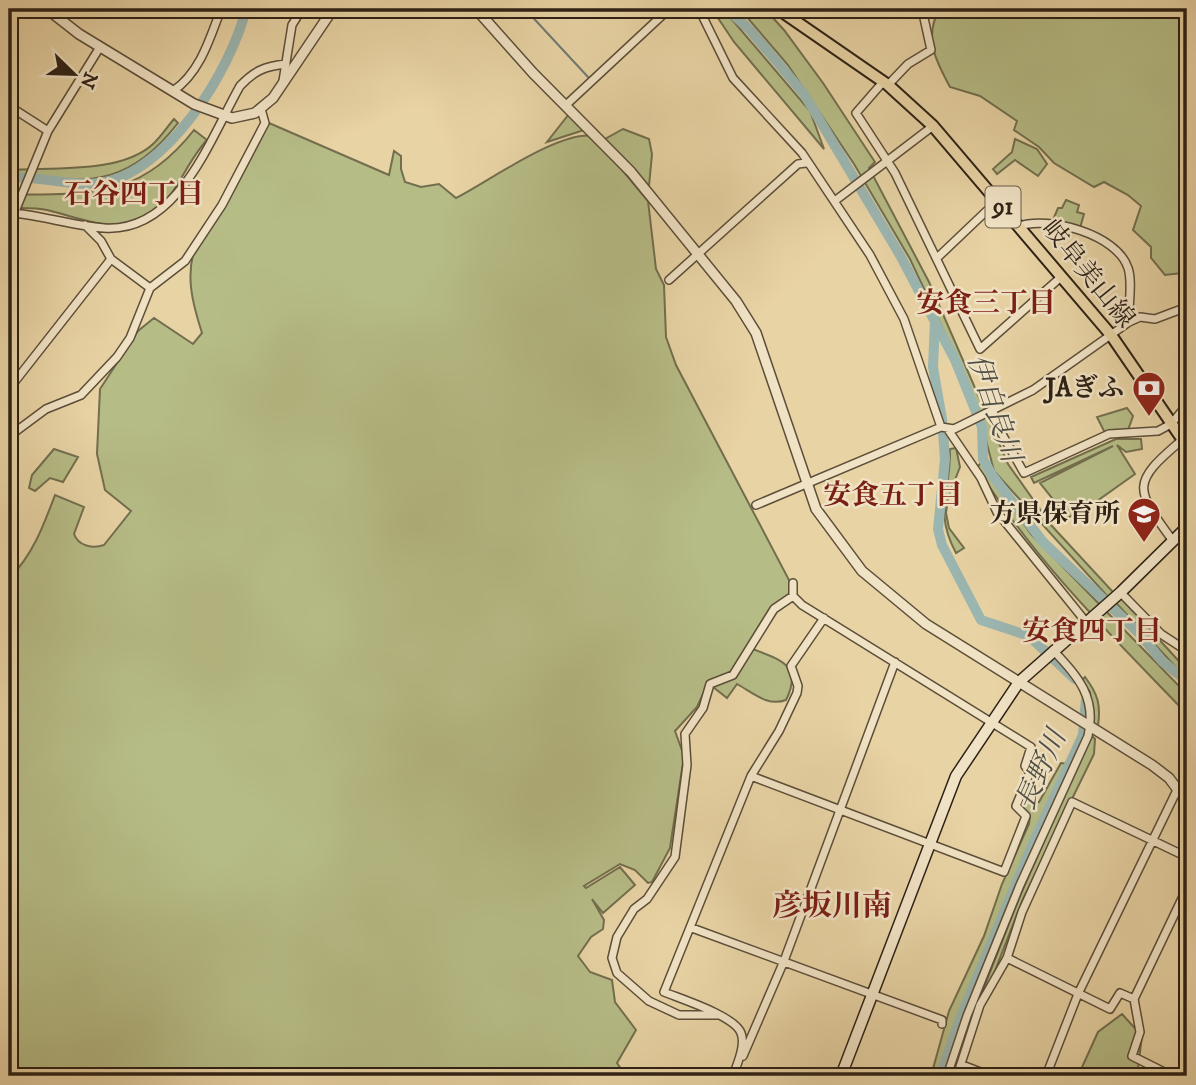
<svg xmlns="http://www.w3.org/2000/svg" width="1196" height="1085" viewBox="0 0 1196 1085" font-family="'IM FELL DW Pica','Noto Serif JP',serif">
  <style>
    .green { fill: #b6bc86; stroke: #726e4e; stroke-width: 2 }
    .lines { fill: none; stroke-linecap: round; stroke-linejoin: round }
    .stream { stroke: #6f7a73; stroke-width: 2 }
    .river { stroke: #9bb6b1; stroke-width: 10 }
    .minor-casing { stroke: #5c4e39; stroke-width: 10 }
    .tertiary-casing { stroke: #5c4e39; stroke-width: 12 }
    .secondary-casing { stroke: #2d2115; stroke-width: 13 }
    .primary-casing { stroke: #2d2115; stroke-width: 14 }
    .minor { stroke: #f0e2c4; stroke-width: 7 }
    .tertiary { stroke: #f0e2c4; stroke-width: 9 }
    .secondary { stroke: #f0e2c4; stroke-width: 10 }
    .primary { stroke: #e8d3a4; stroke-width: 10 }
    .labels { text-anchor: middle; dominant-baseline: central; stroke-width: 5; stroke-linejoin: round; paint-order: stroke }
    .shield { fill: #f0e2c4; stroke: #685b4a; stroke-width: 2 }
    .shield-label { font-size: 24px; font-weight: bold; fill: #2d2115 }
    .street-label { font-size: 26px; fill: #2d2115; stroke: #f0e2c4 }
    .poi-label { font-size: 26px; font-weight: bold; fill: #2d2115; stroke: #f0e2c4; text-anchor: end }
    .neighbourhood-label { font-size: 28px; font-weight: bold; fill: #7a1f14; stroke: #f0e2c4 }
    .water-label { font-size: 28px; font-style: italic; fill: #4e4e44; stroke: #f0e2c4 }
    .quarter-label { font-size: 30px; font-weight: bold; fill: #7a1f14; stroke: #f0e2c4 }
  </style>
  <rect width="100%" height="100%" fill="#e8d3a4"/>
  <filter id="stains"><feTurbulence type="fractalNoise" baseFrequency=".00286" numOctaves="4"/><feColorMatrix values="0 0 0 0 .2 0 0 0 0 .09 0 0 0 0 .02 0 0 0 .5 -.17"/></filter>
  <radialGradient id="worn" r=".72"><stop offset=".6" stop-color="#630" stop-opacity="0"/><stop offset="1" stop-color="#630" stop-opacity=".3"/></radialGradient>
  <path class="green" d="M712 9H723L810 111 824 149 734 42Z
    M740 9H765L784 30 823 83 875 162 869 168 929 282 1008 464 1051 525 1113 592 1109 598 994 471 981 421 949 342 910 259 854 164 788 65Z
    M939 9H1187V260L1182 273 1165 275 1151 258V247L1133 230 1141 206 1128 195 1104 182 1094 187 1054 163 1039 147 1014 130 1017 121 980 96 950 87C935 59 924 39 939 9Z
    M569 114 584 130 547 142Z
    M174 119 178 123C125 190 87 181 9 178V170C51 167 121 174 153 144 161 137 167 127 174 119Z
    M269 123 389 175 394 151 401 156V169L405 182 421 187 439 184 456 198C489 181 560 130 594 136L648 201 656 269 664 285 666 337 676 365 789 580 790 594 766 622 750 648C778 659 804 664 786 700 768 707 753 693 737 684L727 698 708 683 697 707 675 731 684 756 670 848 652 882 648 883 635 870 620 864 584 886 586 888 620 867 635 885 603 913 592 899 604 920 603 929 591 937 578 956 590 972 612 980 615 1002 636 1030 617 1063 626 1076H9V633L13 625 9 621V579C33 554 43 527 55 495L84 507 74 534C78 546 93 549 104 545L131 511 105 490 97 454 100 389 138 331 154 318 193 344 202 333C192 302 185 275 196 244Z
    M623 129 649 139 652 154 649 186 605 139Z
    M194 130 207 140C187 161 178 192 156 211 123 239 82 218 47 210 35 207 20 208 9 208V195C90 193 139 200 194 130Z
    M1015 139 1037 149 1047 164 1038 176 1015 160 997 174 993 169 1012 152Z
    M1066 200 1079 205 1077 212 1084 214 1080 228 1052 222 1058 208H1062Z
    M1127 408 1133 416 1128 430 1105 433 1097 417Z
    M1116 439H1141L1142 449 1126 452 1117 445 1135 474 1076 516 1074 514 1068 518 1040 483 1113 446 1034 483 1031 477Z
    M956 448 960 467 948 498 946 513 949 528 964 548 956 553C933 510 951 493 950 449Z
    M54 449 78 457 63 482 50 478 35 491 29 488 32 475Z
    M981 463 1031 534 1181 688 1187 699V714C1112 636 1033 560 977 467Z
    M1121 598 1187 670V679L1116 603Z
    M1085 677C1098 694 1101 705 1098 726L1093 724 1090 692 1082 680Z
    M1091 735 1095 739 1094 754 1023 899 954 1076H949L1020 896Z
    M1061 763 1069 764 958 1015 938 1076H931L949 1011 984 936 1002 884 1029 824 1030 817 1022 807 1026 799 1039 802Z
    M1122 1014 1142 1036 1137 1076H1078L1098 1032Z"/>
  <g class="lines">
    <path class="stream" d="M525 9 588 77"/>
    <path class="river" d="M727 9 749 29 804 94 900 255 955 360 982 427 983 459 992 475 1043 542 1140 634 1162 661 1182 677 1187 688
      M9 178C39 175 69 187 100 183 167 174 231 70 246 9
      M935 321 933 367 942 419 945 459 938 529 942 545 981 620 1029 636 1075 679
      M940 1076 962 1014 1033 843 1083 735 1086 699"/>
    <defs>
      <path id="minor" d="M699 9 733 78 802 153 870 255 904 319 941 427 954 429 1033 390 1129 322 1140 317 1155 319 1187 307
        M283 81 292 25 302 9
        M883 82 856 113 895 173 980 349 1061 277
        M888 85 908 64 931 50 922 9
        M173 91C200 73 210 38 221 9
        M566 105 669 9
        M9 106 48 131
        M836 200 933 126
        M9 206 14 213C44 216 74 226 104 228 178 233 210 139 240 86 254 71 265 66 286 64
        M85 225 101 241 111 259 150 288
        M9 226 48 131 100 47
        M1019 226C1049 216 1117 234 1128 268 1133 282 1128 306 1129 322
        M937 258 998 200
        M669 280 798 164 806 163
        M9 389 111 259
        M993 411 998 427 1024 473 1109 434 1158 431 1171 424 1187 405
        M949 431 981 478 997 512 1086 622
        M9 446 15 432 46 409 81 395 117 357 130 338 150 288 185 261 222 205 265 123 261 109
        M756 505 941 427
        M1173 541C1134 488 1131 483 1182 440
        M1124 596 1161 634 1187 651
        M751 776 1004 872 1026 816 1016 806 1030 772 1025 766 1031 747 802 605 793 596V583
        M692 928 942 1020V1024
        M1007 958 1110 1009 1120 993 1134 999
        M719 1015H679L649 1001 617 973 612 958 617 937 634 909 647 899 675 857 687 765 685 734 703 708 710 684 733 675 774 609 793 596
        M743 1056 784 961 895 662
        M962 1065 991 1076
        M733 1076C737 1064 746 1045 741 1033 735 1016 681 999 664 992L751 776 779 731 797 693 798 686 791 666 824 618
        M947 1076 967 1016 1020 885 1088 736C1097 697 1078 677 1053 650
        M957 1076 980 1005 1007 958 1022 912 1072 802 1187 857
        M1046 1076 1078 994 1178 788
        M1172 1076 1132 1056 1140 1032 1134 999 1187 888"/>
      <path id="tertiary" d="M47 9 79 34 194 104 232 118 255 113 273 98 333 9
        M476 9 533 73 631 172 736 301 756 333 816 509 862 571 926 624 1152 765 1169 778 1187 802"/>
      <path id="secondary" d="M841 1076 956 776 1019 682 1121 592 1187 527"/>
      <path id="primary" d="M778 9 888 85 933 126 1111 335 1187 446"/>
    </defs>
    <use href="#minor" class="minor-casing"/>
    <use href="#tertiary" class="tertiary-casing"/>
    <use href="#secondary" class="secondary-casing"/>
    <use href="#primary" class="primary-casing"/>
    <use href="#minor" class="minor"/>
    <use href="#tertiary" class="tertiary"/>
    <use href="#secondary" class="secondary"/>
    <use href="#primary" class="primary"/>
  </g>
  <defs>
    <symbol id="bank-pin" viewBox="-11 -11 22 30"><path d="M0 17L-7.5 6A9.5 9.5 0 1 1 7.5 6Z" fill="#8f2418" stroke="#f0e2c4"/><path d="M-6-4H6V4H-6ZM0-2.3a2.3 2.3 0 1 0 0 4.6a2.3 2.3 0 1 0 0-4.6Z" fill="#fff"/></symbol>
    <symbol id="school-pin" viewBox="-11 -11 22 30"><path d="M0 17L-7.5 6A9.5 9.5 0 1 1 7.5 6Z" fill="#8f2418" stroke="#f0e2c4"/><path d="M0-5L7-2L0 1L-7-2ZM-4 1L0 2.5L4 1V4Q0 6-4 4Z" fill="#fff"/></symbol>
  </defs>
  <g fill-rule="evenodd">
    <use href="#bank-pin" x="1130" y="369" width="38" height="52"/>
    <use href="#school-pin" x="1125" y="495" width="38" height="52"/>
  </g>
  <g class="labels">
    <rect class="shield" x="985.5" y="186.5" width="35" height="41" rx="5"/>
    <g class="shield-label">
      <text x="1003" y="207">91</text>
    </g>
    <g class="street-label">
      <text transform="translate(1088 274) rotate(51)">岐阜美山線</text>
    </g>
    <g class="poi-label">
      <text x="1124" y="388">JAぎふ</text>
      <text x="1120" y="514">方県保育所</text>
    </g>
    <g class="neighbourhood-label">
      <text x="134" y="194">石谷四丁目</text>
      <text x="986" y="303">安食三丁目</text>
      <text x="893" y="495">安食五丁目</text>
      <text x="1092" y="631">安食四丁目</text>
    </g>
    <g class="water-label">
      <text transform="translate(994 408) rotate(71)">伊自良川</text>
      <text transform="translate(1041 770) rotate(-66)">長野川</text>
    </g>
    <g class="quarter-label">
      <text x="832" y="906">彦坂川南</text>
    </g>
  </g>
  <rect width="1196" height="1085" fill="none" stroke="#e8d3a4" stroke-width="35"/>
  <rect x="10" y="10" width="1175" height="1064" fill="none" stroke="#2d2115" stroke-width="3.5"/>
  <rect x="18" y="18" width="1161" height="1050" fill="none" stroke="#2d2115" stroke-width="2"/>
  <g transform="translate(74 74) rotate(113)" stroke="#f0e2c4" stroke-width="5" paint-order="stroke">
  <path d="M0-5L12 26L0 18L-12 26Z" fill="#2d2115"/>
  <text y="-10" font-size="19" font-weight="bold" text-anchor="middle" fill="#2d2115">N</text>
  </g>
  <rect width="100%" height="100%" filter="url(#stains)"/>
  <rect width="100%" height="100%" fill="url(#worn)"/>
</svg>
